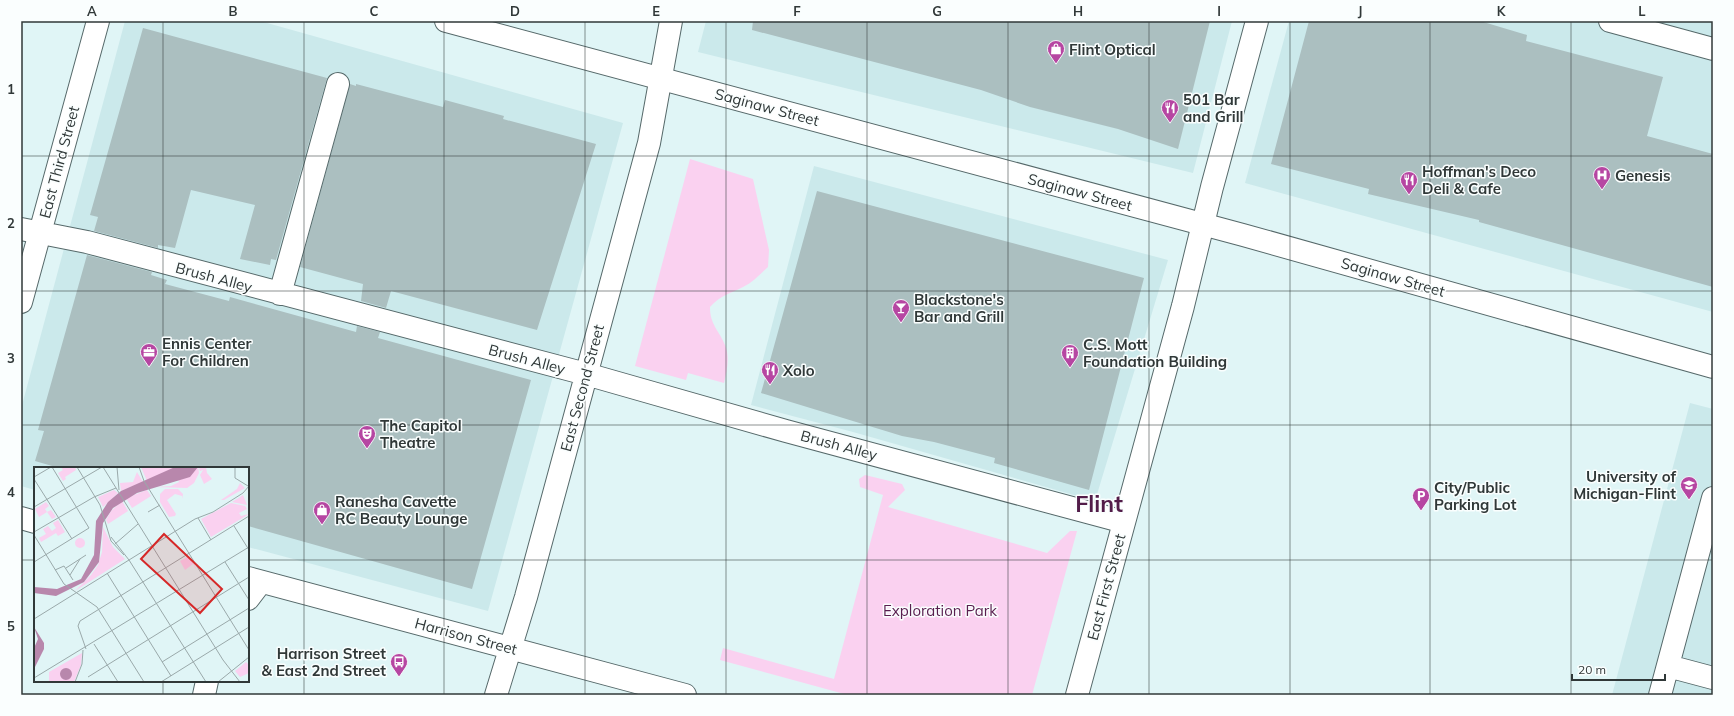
<svg xmlns="http://www.w3.org/2000/svg" width="1734" height="716" viewBox="0 0 1734 716" font-family="Mulish,sans-serif">
  <style>
    .built { fill: #cbe9eb }
    .green { fill: #fad1f0 }
    .building { fill: #abbfc0 }
    .lines { fill: none; stroke-linecap: round; stroke-linejoin: round }
    .minor-casing { stroke: #56696a; stroke-width: 24 }
    .major-casing { stroke: #56696a; stroke-width: 24 }
    .minor { stroke: #fff; stroke-width: 22 }
    .major { stroke: #fff; stroke-width: 22 }
    .grid { fill: none; stroke: #303838; stroke-width: 1; stroke-opacity: 0.55 }
    .labels { text-anchor: middle; dominant-baseline: central; stroke-width: 3; stroke-linejoin: round; paint-order: stroke }
    .poi-label { font-size: 15px; font-weight: bold; fill: #303838; stroke: #fafefe; text-anchor: start }
    .street-label { font-size: 15px; fill: #303838; stroke: #fafefe }
    .park-label { font-size: 15px; fill: #591e4f; stroke: #fafefe }
    .town-label { font-size: 23px; font-weight: bold; fill: #521c49; stroke: #fafefe }
    .inset-road { fill: none; stroke: #9aa9aa; stroke-width: 1 }
    .view { fill: #d62828; fill-opacity: 0.15; stroke: #d62828; stroke-width: 2 }
    .inset-edge { fill: none; stroke: #303838; stroke-width: 2 }
    .neatline { fill: none; stroke: #303838; stroke-width: 1.5 }
    .grid-label { font-size: 13px; text-anchor: middle; font-weight: bold; fill: #303838 }
  </style>
  <rect width="100%" height="100%" fill="#e0f5f6"/>
  <path class="built" d="M125 21H260L623 123 488 611 248 547V468H35V490L21 486V409Z
    M706 21H1232L1193 173 698 52Z
    M1289 21H1713V312L1245 183Z
    M814 166 1168 260 1095 501 853 432 751 405Z
    M1690 403 1713 409V695H1612Z"/>
  <path class="green" d="M690 159 753 179 769 250 768 267C760 274 753 282 743 287 729 294 721 295 710 307 710 325 719 330 725 345 730 357 727 371 724 383L688 373 686 380 635 366Z
    M865 475 902 484 905 490 888 507 1047 553 1070 531H1077L1032 695H848L720 660 723 648 834 679 883 495 860 487 859 479Z"/>
  <path class="building" d="M753 21H1210L1178 149 1118 129 1030 107 981 90 752 30Z
    M1309 21H1480L1527 35 1526 41 1663 77 1647 136 1713 154V287L1479 222V220L1368 194 1369 189 1271 164Z
    M143 28 327 78 276 260 271 259 270 265 240 259 255 205 191 190 175 248 158 245V248L94 231 98 217 90 215Z
    M350 84 356 86V84L443 107 445 100 504 116 503 119 596 144 537 330 391 291 386 308 361 301 363 284 300 267Z
    M817 191 1144 278 1089 490 994 463 995 458 934 442 902 436 761 393Z
    M87 255 152 272 151 275 167 280 165 284 229 301 230 297 356 332 357 326 380 332 378 338 531 380 472 589 248 526V468H59L35 461 44 431 38 430Z"/>
  <g class="lines">
    <defs>
      <path id="minor" d="M1610 21 1713 49
        M21 229 87 242 586 374 786 431 1124 522
        M280 294 338 84
        M21 302 98 21
        M21 518 35 522
        M248 578 685 695
        M248 599 261 582
        M1668 666 1713 678
        M204 695 207 681
        M496 695 526 597 649 143 671 21
        M1077 695 1183 306 1212 187 1257 21
        M1660 695 1713 498"/>
      <path id="major" d="M446 21 1243 235 1713 367"/>
    </defs>
    <use href="#minor" class="minor-casing"/>
    <use href="#major" class="major-casing"/>
    <use href="#minor" class="minor"/>
    <use href="#major" class="major"/>
  </g>
  <path class="grid" d="M163 21V468M304 21V695M444 21V695M585 21V695M726 21V695M867 21V695M1008 21V695M1149 21V695M1290 21V695M1430 21V695M1571 21V695M21 156H1713M21 291H1713M21 425H1713M21 560H35M248 560H1713M163 681V695"/>
  <defs>
    <symbol id="shop-pin" viewBox="-11 -11 22 30"><path d="M0 17L-7.5 6A9.5 9.5 0 1 1 7.5 6Z" fill="#b646a2" stroke="#fafefe"/><path d="M-5-2.5h2.3a2.7 3.5 0 0 1 5.4 0H5L5.5 6h-11ZM-1.5-2.5h3a1.5 2.3 0 0 0-3 0Z" fill="#fff"/></symbol>
    <symbol id="restaurant-pin" viewBox="-11 -11 22 30"><path d="M0 17L-7.5 6A9.5 9.5 0 1 1 7.5 6Z" fill="#b646a2" stroke="#fafefe"/><path d="M-5-6h1v4h1v-4h1v4h1v-4h1v5L-1.5 .5V6h-2V.5L-5-1ZM5-6V6H3V1.5H1.5Q1.5-4 5-6Z" fill="#fff"/></symbol>
    <symbol id="hospital-pin" viewBox="-11 -11 22 30"><path d="M0 17L-7.5 6A9.5 9.5 0 1 1 7.5 6Z" fill="#b646a2" stroke="#fafefe"/><path d="M-5-5h3v3.5h4V-5h3V5h-3V1.5h-4V5h-3Z" fill="#fff"/></symbol>
    <symbol id="bar-pin" viewBox="-11 -11 22 30"><path d="M0 17L-7.5 6A9.5 9.5 0 1 1 7.5 6Z" fill="#b646a2" stroke="#fafefe"/><path d="M-6-5H6L.8 .8V4.5H3.5V6h-7V4.5H-.8V.8Z" fill="#fff"/></symbol>
    <symbol id="office-pin" viewBox="-11 -11 22 30"><path d="M0 17L-7.5 6A9.5 9.5 0 1 1 7.5 6Z" fill="#b646a2" stroke="#fafefe"/><path d="M-6-3h4V-5.5h4V-3h4V5H-6ZM-1-4.5V-3h2v-1.5ZM-6 0V1H6V0Z" fill="#fff"/></symbol>
    <symbol id="building-pin" viewBox="-11 -11 22 30"><path d="M0 17L-7.5 6A9.5 9.5 0 1 1 7.5 6Z" fill="#b646a2" stroke="#fafefe"/><path d="M-4-6H4V6H1V3H-1V6H-4ZM-2.5-4.3h1.7v1.8h-1.7ZM.8-4.3h1.7v1.8H.8ZM-2.5-1h1.7V.8h-1.7ZM.8-1h1.7V.8H.8Z" fill="#fff"/></symbol>
    <symbol id="theatre-pin" viewBox="-11 -11 22 30"><path d="M0 17L-7.5 6A9.5 9.5 0 1 1 7.5 6Z" fill="#b646a2" stroke="#fafefe"/><path d="M-5-5.5Q0-4 5-5.5V0Q5 5 0 6Q-5 5-5 0ZM-3.3-2.5H-1v1.5H-3.3ZM1-2.5H3.3v1.5H1ZM-2.8 1Q0 5.5 2.8 1Z" fill="#fff"/></symbol>
    <symbol id="university-pin" viewBox="-11 -11 22 30"><path d="M0 17L-7.5 6A9.5 9.5 0 1 1 7.5 6Z" fill="#b646a2" stroke="#fafefe"/><path d="M0-5L7-2L0 1L-7-2ZM-4 1L0 2.5L4 1V4Q0 6-4 4Z" fill="#fff"/></symbol>
    <symbol id="parking-pin" viewBox="-11 -11 22 30"><path d="M0 17L-7.5 6A9.5 9.5 0 1 1 7.5 6Z" fill="#b646a2" stroke="#fafefe"/><path d="M-3.5-5.5H1a3.5 3.5 0 0 1 0 7H-1V5.5H-3.5ZM-1-3.4V-.6H.8a1.4 1.4 0 0 0 0-2.8Z" fill="#fff"/></symbol>
    <symbol id="bus-pin" viewBox="-11 -11 22 30"><path d="M0 17L-7.5 6A9.5 9.5 0 1 1 7.5 6Z" fill="#b646a2" stroke="#fafefe"/><path d="M-5-6H5V4H4V6H2V4H-2V6H-4V4H-5ZM-3.5-4V0h7V-4ZM-3.5 1.2v1.5H-2V1.2ZM2 1.2v1.5H3.5V1.2Z" fill="#fff"/></symbol>
  </defs>
  <g fill-rule="evenodd">
    <use href="#shop-pin" x="1046" y="39" width="20" height="27"/>
    <use href="#restaurant-pin" x="1160" y="98" width="20" height="27"/>
    <use href="#hospital-pin" x="1592" y="165" width="20" height="27"/>
    <use href="#restaurant-pin" x="1399" y="170" width="20" height="27"/>
    <use href="#bar-pin" x="891" y="298" width="20" height="27"/>
    <use href="#office-pin" x="139" y="342" width="20" height="27"/>
    <use href="#building-pin" x="1060" y="343" width="20" height="27"/>
    <use href="#restaurant-pin" x="760" y="360" width="20" height="27"/>
    <use href="#theatre-pin" x="357" y="424" width="20" height="27"/>
    <use href="#university-pin" x="1679" y="475" width="20" height="27"/>
    <use href="#parking-pin" x="1411" y="486" width="20" height="27"/>
    <use href="#shop-pin" x="312" y="500" width="20" height="27"/>
    <use href="#bus-pin" x="389" y="652" width="20" height="27"/>
  </g>
  <g class="labels">
    <g class="poi-label">
      <text x="1069" y="49">Flint Optical</text>
      <text x="1183" y="99">501 Bar<tspan x="1183" dy="17">and Grill</tspan></text>
      <text x="1422" y="171">Hoffman's Deco<tspan x="1422" dy="17">Deli &amp; Cafe</tspan></text>
      <text x="1615" y="175">Genesis</text>
      <text x="914" y="299">Blackstone's<tspan x="914" dy="17">Bar and Grill</tspan></text>
      <text x="162" y="343">Ennis Center<tspan x="162" dy="17">For Children</tspan></text>
      <text x="1083" y="344">C.S. Mott<tspan x="1083" dy="17">Foundation Building</tspan></text>
      <text x="783" y="370">Xolo</text>
      <text x="380" y="425">The Capitol<tspan x="380" dy="17">Theatre</tspan></text>
      <text x="1676" y="476" text-anchor="end">University of<tspan x="1676" dy="17">Michigan-Flint</tspan></text>
      <text x="1434" y="487">City/Public<tspan x="1434" dy="17">Parking Lot</tspan></text>
      <text x="335" y="501">Ranesha Cavette<tspan x="335" dy="17">RC Beauty Lounge</tspan></text>
      <text x="386" y="653" text-anchor="end">Harrison Street<tspan x="386" dy="17">&amp; East 2nd Street</tspan></text>
    </g>
    <g class="street-label">
      <text transform="translate(767 107) rotate(15)">Saginaw Street</text>
      <text transform="translate(59 162) rotate(-75)">East Third Street</text>
      <text transform="translate(1080 192) rotate(15)">Saginaw Street</text>
      <text transform="translate(214 277) rotate(15)">Brush Alley</text>
      <text transform="translate(1393 277) rotate(16)">Saginaw Street</text>
      <text transform="translate(527 359) rotate(15)">Brush Alley</text>
      <text transform="translate(582 388) rotate(-75)">East Second Street</text>
      <text transform="translate(839 445) rotate(15)">Brush Alley</text>
      <text transform="translate(1106 587) rotate(-75)">East First Street</text>
      <text transform="translate(466 636) rotate(15)">Harrison Street</text>
    </g>
    <g class="park-label">
      <text x="940" y="610">Exploration Park</text>
    </g>
    <g class="town-label">
      <text x="1099" y="503">Flint</text>
    </g>
  </g>
  <g transform="translate(34 467)">
    <rect width="215" height="215" fill="#e0f5f6"/>
    <path d="M27 0H41L42 3 31 10 32 12 29 14 24 6 29 3ZM107 0H164L165 6 160 16 153 21 121 20 137 19 145 15 140 1 113 14ZM172 0 173 6 178 12 170 17 166 8 169 3 166 4 165 1ZM103 5 109 15 87 24 86 16 99 15ZM206 16 211 21 190 33H187L203 22ZM131 22H144L149 27 148 32V29L141 27 133 33 142 47 146 39 141 49 135 50 126 35V27ZM80 23 84 26 69 40 64 30ZM113 23 117 29 98 41 92 31ZM209 28 213 38 198 35 206 30ZM88 34 94 44 74 57 72 53 77 44ZM12 35 15 39 11 42 13 45 17 43 22 50 18 52 13 45 5 50 1 42ZM197 36 211 39 213 42 205 46 207 49 215 47 177 70 167 52ZM24 53 31 65 24 69 22 66 7 75 5 71 12 67 9 62 14 59 18 64 22 61 19 56ZM69 60 79 80 91 92 41 124 57 108 64 98 68 85ZM41 76a5 5 0 1 1 10 0a5 5 0 1 1-10 0ZM155 89 162 101V102L159 97 151 103 146 94ZM48 186 47 198 40 215H15V205ZM212 195 215 198V206L206 210 201 204Z" fill="#fad1f0"/>
    <path d="M141 0H164L156 10 103 26 79 41 69 56 65 95 50 115 22 129 0 126V120L23 122 47 112 60 88 62 54 74 35 87 24ZM0 160 10 176V182L0 202V181L4 172ZM26 207a6 6 0 1 1 12 0a6 6 0 1 1-12 0Z" fill="#b887ac"/>
    <path class="inset-road" d="M43 0 66 38 77 74 90 88M69 0 189 193 206 215M83 0 85 23M105 0 110 14 215 183M201 0V11L214 19M0 10 17 0M0 12 38 72M0 40 68 0M114 45 126 38M164 51 177 73M200 59 215 83M0 65 60 30 82 21M0 68 30 117 63 140 110 215M77 70 95 93 172 215M81 77 104 57M0 95 55 61 18 0M191 95 215 133M32 101 52 88M21 103 30 99 39 113M73 106 137 209M36 108 46 92M0 152 161 52 179 45 209 26 215 19M60 177 84 215M52 182 44 159 46 154 215 49M128 195 215 141M54 210 215 110M0 211 215 80M41 215 48 197 49 183M127 215 215 160M184 215 215 190"/>
    <path class="view" d="M130 67 188 122 166 146 107 92Z"/>
    <rect width="215" height="215" class="inset-edge"/>
  </g>
  <rect width="1734" height="716" fill="none" stroke="#fafefe" stroke-width="44"/>
  <path d="M1572 674v6h93v-6" fill="none" stroke="#303838" stroke-width="2"/>
  <text x="1578" y="674" font-size="12" fill="#303838" stroke="#fafefe" stroke-width="3" paint-order="stroke">20 m</text>
  <rect x="22" y="22" width="1690" height="672" class="neatline"/>
  <g class="grid-label">
    <text x="92" y="16">A</text>
    <text x="233" y="16">B</text>
    <text x="374" y="16">C</text>
    <text x="515" y="16">D</text>
    <text x="656" y="16">E</text>
    <text x="797" y="16">F</text>
    <text x="937" y="16">G</text>
    <text x="1078" y="16">H</text>
    <text x="1219" y="16">I</text>
    <text x="1360" y="16">J</text>
    <text x="1501" y="16">K</text>
    <text x="1642" y="16">L</text>
    <text x="11" y="94">1</text>
    <text x="11" y="228">2</text>
    <text x="11" y="363">3</text>
    <text x="11" y="497">4</text>
    <text x="11" y="631">5</text>
  </g>
</svg>
